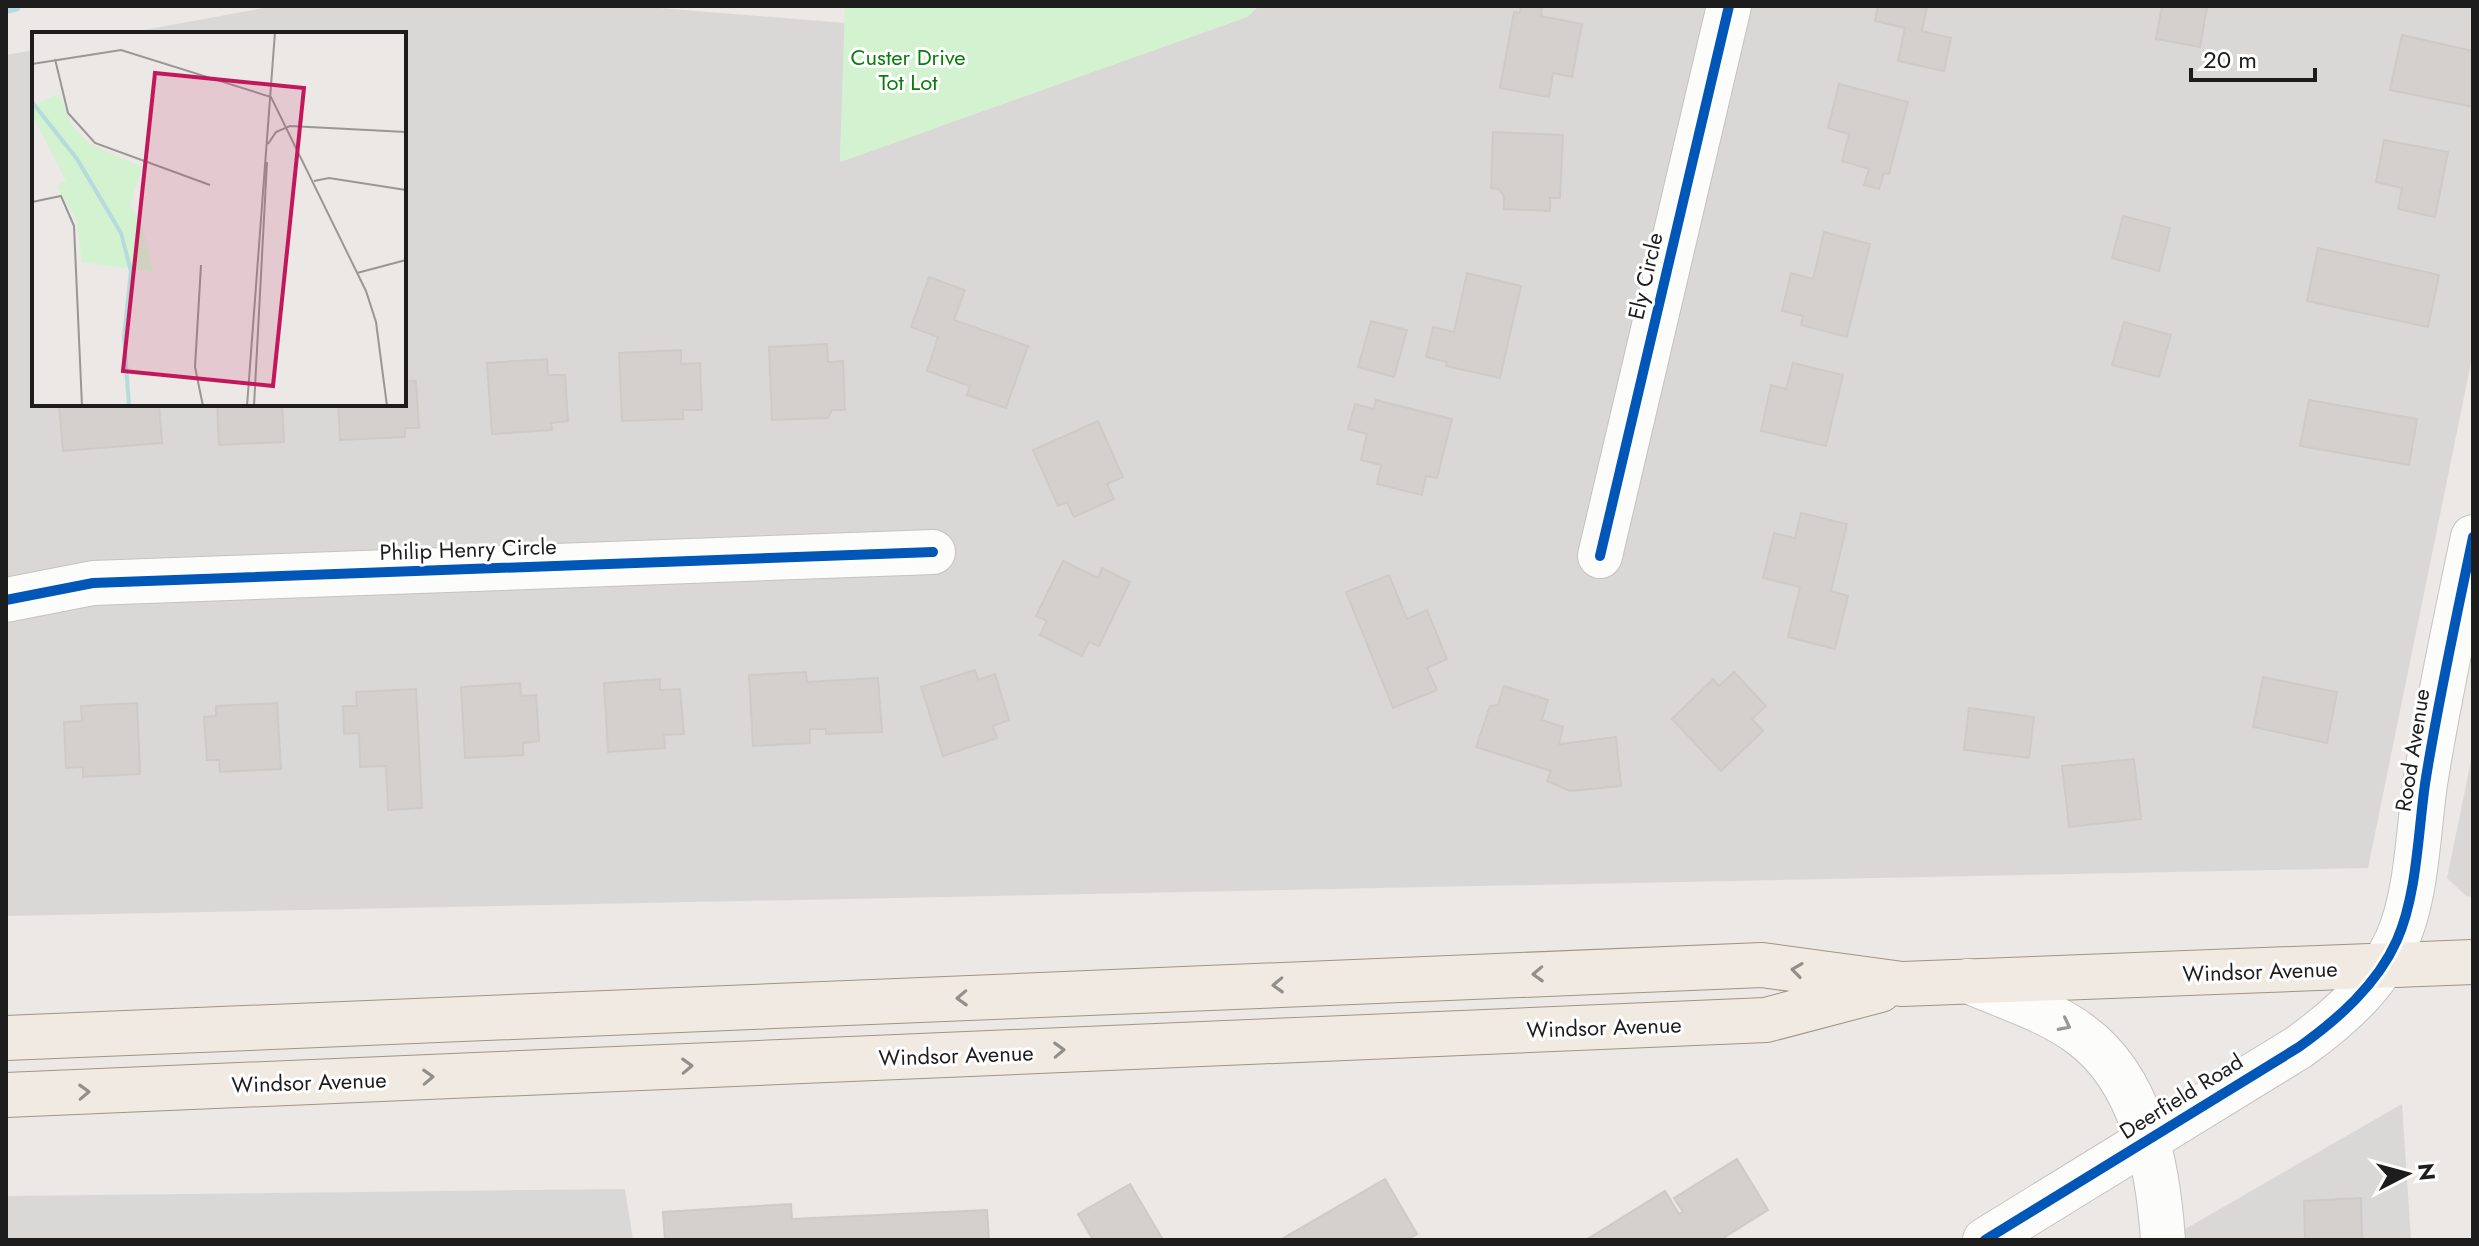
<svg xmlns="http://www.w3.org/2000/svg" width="2479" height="1246" viewBox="0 0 2479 1246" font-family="Jost,sans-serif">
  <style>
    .residential { fill: #dad8d7 }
    .park { fill: #d2f2d0 }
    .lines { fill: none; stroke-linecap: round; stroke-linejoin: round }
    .stream { stroke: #b7dadf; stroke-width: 12 }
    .building { fill: #d3d0ce; stroke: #cecac6; stroke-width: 2 }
    .minor-casing { stroke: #c4c3c1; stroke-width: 46 }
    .tertiary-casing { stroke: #c4c3c1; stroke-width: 46 }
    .primary-casing { stroke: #a19481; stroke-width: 46 }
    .minor { stroke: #fcfcfb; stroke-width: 44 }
    .tertiary { stroke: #fcfcfb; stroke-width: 44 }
    .primary { stroke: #f1eae3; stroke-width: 44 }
    .cycleway-casing { stroke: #fff; stroke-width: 15 }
    .cycleway { stroke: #0057b8; stroke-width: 10 }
    .oneway { stroke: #928e8a }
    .oneway2 { stroke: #989897 }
    .labels { text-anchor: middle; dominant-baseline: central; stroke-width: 6; stroke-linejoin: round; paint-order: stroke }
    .park-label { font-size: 22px; fill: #097c0b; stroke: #fff }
    .street-label { font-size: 22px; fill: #1d1d1d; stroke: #fff }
    .inset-river { fill: none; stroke: #b7dadf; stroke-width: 4 }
    .inset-road { fill: none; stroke: #999795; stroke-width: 2 }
    .view { fill: #c2185b; fill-opacity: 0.15; stroke: #c2185b; stroke-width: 4 }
    .inset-edge { fill: none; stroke: #1d1d1d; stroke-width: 4 }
  </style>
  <rect width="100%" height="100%" fill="#ebe8e5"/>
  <path class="residential" d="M275 6H635L845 23 840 162 1247 17 1259 6H2473V353L2368 868 6 916V55L34 50V404H404V34H122Z
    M2473 751V897L2466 896 2447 878Z
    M2402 1104 2411 1240H2166Z
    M625 1189 633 1240H6V1196Z"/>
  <path class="park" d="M845 6H1259L1247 17 840 162Z"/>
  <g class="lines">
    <path class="stream" d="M6 8 15 6"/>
  </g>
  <path class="building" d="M1521 6H1542L1541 16 1582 24 1572 77 1553 73 1549 97 1500 88 1514 12 1520 13Z
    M1878 6H1927L1922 31 1951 38 1944 71 1898 61 1905 28 1875 21Z
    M2162 6 2207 7 2200 47 2156 39Z
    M2402 35 2473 51V107L2390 90Z
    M1839 84 1908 102 1889 174 1884 173 1879 189 1864 185 1869 169 1842 161 1849 134 1828 128Z
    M1493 132 1563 135 1560 198H1550V211L1504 209V196L1499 189 1491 188Z
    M2384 140 2448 152 2435 217 2398 209 2402 188 2376 182Z
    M2123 216 2170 228 2159 271 2112 258Z
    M1824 232 1870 244 1847 337 1801 325 1803 316 1782 311 1791 273 1813 279Z
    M2318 248 2439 275 2428 327 2307 301Z
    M1467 273 1521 286 1500 378 1446 366 1447 362 1426 357 1433 327 1454 332Z
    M929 277 965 290 954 320 1028 346 1006 408 967 395 970 386 927 371 938 337 911 327Z
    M1371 321 1407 330 1394 377 1358 367Z
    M2124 322 2171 335 2159 377 2112 365Z
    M827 344 828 362 843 361 845 410H832L828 418 772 420 769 347Z
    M681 350V364L700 363 702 410H683V419L622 421 619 353Z
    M547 359 548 375H565L568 421 551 423 552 430 492 434 487 363Z
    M1793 363 1843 375 1826 446 1761 431 1771 385 1786 389Z
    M404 381H416L419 428H405V437L340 440 338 404H404Z
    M1376 400 1452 419 1437 478 1426 476 1422 495 1377 484 1381 465 1361 460 1367 434 1348 429 1355 404 1374 409Z
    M2309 400 2417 419 2409 465 2300 446Z
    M59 404H159L162 443 63 451Z
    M217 404H282L284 442 219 445Z
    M1098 421 1123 477 1107 484 1114 499 1074 517 1067 502 1058 506 1033 450Z
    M1801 513 1847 524 1831 591 1848 596 1835 649 1788 637 1800 587 1763 578 1774 533 1795 538Z
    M1063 561 1098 578 1102 568 1130 582 1099 646 1089 642 1082 656 1040 635 1047 621 1036 616Z
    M1389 575 1407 619 1427 610 1447 659 1427 668 1437 690 1393 708 1346 592Z
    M975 670 978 680 995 674 1009 720 993 726 997 738 943 756 921 687Z
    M806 672 807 682 878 678 882 732 826 734V729H810V743L753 746 749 675Z
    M1734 672 1766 706 1752 719 1763 731 1721 771 1672 719 1713 679 1719 686Z
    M2263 677 2337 692 2327 743 2253 727Z
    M660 679V690L680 689 684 734 664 735 665 748 608 752 604 683Z
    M520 683 521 696 536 695 539 741 523 743V755L465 758 461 687Z
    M1504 686 1548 700 1542 720 1563 727 1559 744 1616 737 1621 786 1570 791 1547 781 1551 771 1476 747 1490 706 1498 705Z
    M416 689 422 808 388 810 386 766 360 767 359 733 344 734 343 706H357L356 692Z
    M137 703 140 774 83 777V767L66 768 64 722 82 721 81 706Z
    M277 703 281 769 220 772 219 760H207L204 717 216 716V706Z
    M1969 708 2034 717 2029 758 1964 750Z
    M2134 759 2141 819 2069 827 2062 766Z
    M1737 1159 1768 1210 1720 1240H1586L1665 1191 1679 1214 1683 1212 1674 1198Z
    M1385 1179 1417 1234 1406 1240H1280Z
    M1130 1184 1163 1240H1093L1078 1214Z
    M2361 1198 2362 1239 2374 1240H2305L2304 1201Z
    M791 1204 792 1219 987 1210 989 1240H665L663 1212Z"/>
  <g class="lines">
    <defs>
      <path id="minor" d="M1600 556 1729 6
        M6 600 93 583 933 552
        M1968 981C2004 997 2048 1010 2080 1034 2143 1080 2158 1167 2163 1240"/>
      <path id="tertiary" d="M1985 1240 2299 1047C2338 1019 2377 985 2397 940 2417 895 2418 833 2425 784 2438 701 2456 619 2473 537"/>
      <path id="primary" d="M6 1038 1762 965 1902 984 2473 962
        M6 1095 1766 1020 1880 990"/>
    </defs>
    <use href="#minor" class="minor-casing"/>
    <use href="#tertiary" class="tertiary-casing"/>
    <use href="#primary" class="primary-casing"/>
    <use href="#minor" class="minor"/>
    <use href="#tertiary" class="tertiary"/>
    <use href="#primary" class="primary"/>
    <defs>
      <path id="cycleway" d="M1600 556 1729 6
        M6 600 93 583 933 552
        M1985 1240 2299 1047C2338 1019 2377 985 2397 940 2417 895 2418 833 2425 784 2438 701 2456 619 2473 537"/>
    </defs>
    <use href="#cycleway" class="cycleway-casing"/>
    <use href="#cycleway" class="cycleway"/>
  </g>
  <defs><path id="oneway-chevron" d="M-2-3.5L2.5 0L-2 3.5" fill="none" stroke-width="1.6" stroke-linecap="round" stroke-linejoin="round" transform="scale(2)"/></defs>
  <g class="oneway">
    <use href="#oneway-chevron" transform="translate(1797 970) rotate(-172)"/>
    <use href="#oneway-chevron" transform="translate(1538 974) rotate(178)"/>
    <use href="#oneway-chevron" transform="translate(1278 985) rotate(178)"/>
    <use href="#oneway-chevron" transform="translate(962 998) rotate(178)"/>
    <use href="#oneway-chevron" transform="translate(1059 1050) rotate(-2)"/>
    <use href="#oneway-chevron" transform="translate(687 1066) rotate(-2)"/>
    <use href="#oneway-chevron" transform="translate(428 1077) rotate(-2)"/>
    <use href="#oneway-chevron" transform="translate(84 1092) rotate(-2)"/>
  </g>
  <use class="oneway2" href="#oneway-chevron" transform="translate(2065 1025) rotate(27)"/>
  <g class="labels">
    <g class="park-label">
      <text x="908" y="57">Custer Drive<tspan x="908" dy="25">Tot Lot</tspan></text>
    </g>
    <g class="street-label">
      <text transform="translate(1645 276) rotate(-77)">Ely Circle</text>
      <text transform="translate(468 549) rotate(-2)">Philip Henry Circle</text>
      <text transform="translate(2412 750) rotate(-81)">Rood Avenue</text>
      <text transform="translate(2260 971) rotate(-2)">Windsor Avenue</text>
      <text transform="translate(1604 1027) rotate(-2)">Windsor Avenue</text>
      <text transform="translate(956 1055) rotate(-2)">Windsor Avenue</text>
      <text transform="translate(309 1082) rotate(-2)">Windsor Avenue</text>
      <text transform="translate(2181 1096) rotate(-32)">Deerfield Road</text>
    </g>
  </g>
  <g transform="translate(32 32)">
    <rect width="374" height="374" fill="#ebe8e5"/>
    <path d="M26 62 41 95 58 112 110 135 98 173 109 189 121 240 50 230 44 186 25 154 34 149 0 82V74Z" fill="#d2f2d0"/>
    <path class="inset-river" d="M0 70 45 127 89 201 99 239 92 304 97 374"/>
    <path class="inset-road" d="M23 27 36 81 63 111 178 153M0 32 89 18 239 65 334 259 344 290 355 374M236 112 244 100 258 94 374 100M282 149 297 146 374 158M0 170 29 164 42 194 50 374M169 233 163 335 171 374M325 241 374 228M215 374 243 0M222 374 235 130"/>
    <path class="view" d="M123 41 272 56 241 354 91 339Z"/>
    <rect width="374" height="374" class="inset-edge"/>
  </g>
  <rect width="2479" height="1246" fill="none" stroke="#1d1d1d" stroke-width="16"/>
  <g transform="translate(2407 1174) rotate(84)" stroke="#ffffff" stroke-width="6" paint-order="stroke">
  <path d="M0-6L14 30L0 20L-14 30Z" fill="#1d1d1d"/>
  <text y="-12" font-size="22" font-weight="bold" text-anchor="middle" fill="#1d1d1d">N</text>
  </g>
  <path d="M2191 68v12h124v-12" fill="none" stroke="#1d1d1d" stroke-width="4"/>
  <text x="2203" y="68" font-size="24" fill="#1d1d1d" stroke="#ffffff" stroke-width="6" paint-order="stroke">20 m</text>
</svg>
